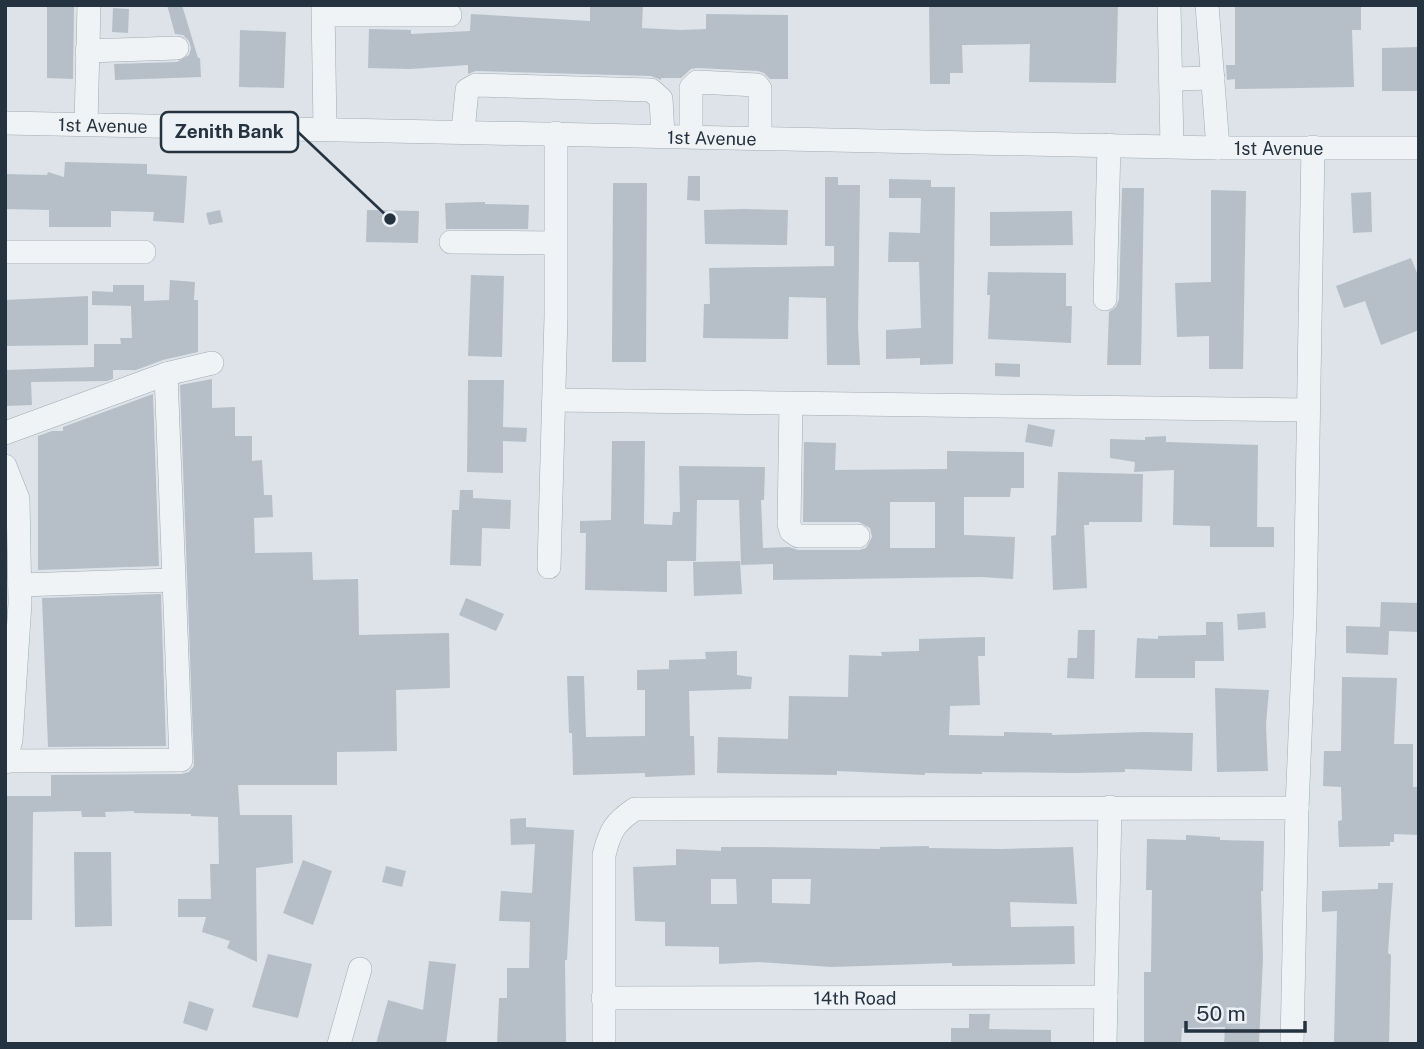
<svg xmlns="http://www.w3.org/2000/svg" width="1424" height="1049" viewBox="0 0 1424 1049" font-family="'Public Sans',sans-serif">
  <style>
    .building { fill: #b6bfc8; fill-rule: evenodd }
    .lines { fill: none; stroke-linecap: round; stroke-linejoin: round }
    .minor-casing { stroke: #a2aab2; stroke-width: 24 }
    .minor { stroke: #f0f3f6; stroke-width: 23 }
    .labels { text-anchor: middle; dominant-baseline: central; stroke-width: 6; stroke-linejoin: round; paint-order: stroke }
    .street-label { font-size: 18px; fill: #253240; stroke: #ecf1f6 }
    .leader { fill: none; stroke: #253240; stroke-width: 2.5 }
    .callout-dot { fill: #253240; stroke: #ecf1f6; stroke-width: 2.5 }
    .callout { fill: #ecf1f6; stroke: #253240; stroke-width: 2.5 }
    .callout-label { font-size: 19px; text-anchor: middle; font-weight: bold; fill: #253240 }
  </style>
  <rect width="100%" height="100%" fill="#dde3e8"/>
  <path class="building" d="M47 5H74L73 79 47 78Z
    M167 5H182L198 58H200L201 77 115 80 114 64 177 62 189 55 191 48 189 41 183 35 175 34Z
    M590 5H643L642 28 681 30 706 29V14L788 15V79H770L764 73 758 71 698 68 691 69 681 78H661V80L651 76 476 71 468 74V65L410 69 368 68 369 29 411 30V34L470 31 471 14 590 21Z
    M929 5H1118L1116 83 1029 82 1030 44 962 45 963 73H950V84H930Z
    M1235 5H1361V30H1352L1354 87 1235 89V79L1227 80 1226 65H1235Z
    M113 8 129 9 128 33 112 32Z
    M240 30 286 32 284 88 239 87Z
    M1419 47V91H1382V48Z
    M65 162 147 164V174L187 176 184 223 153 221 154 212 111 211V227H49V210L5 209V174L47 175 48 172 64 177Z
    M688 176H700V201L687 200Z
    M825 177H838V185H860L858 327 860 365H827L826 298 789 297 788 339 703 338 704 304H710L709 268 834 266V246H825Z
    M889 179 931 180V187H955L953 364 920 365V358L886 359V330L921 328 919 262H888L889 232 920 233 921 198H889Z
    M613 183H647L646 362H612Z
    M1122 188H1144L1141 365H1107L1109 312 1116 307 1119 299Z
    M1211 190 1246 191 1243 369H1209V336L1177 337 1175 283 1211 282Z
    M1371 192 1372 232 1353 233 1351 193Z
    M485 202V204L529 205 528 229H446L445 203Z
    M744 209 788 210 787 245 705 244 704 210Z
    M220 210 223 222 209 225 206 213Z
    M367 210 419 211 418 243 366 242Z
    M1072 211 1073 245 990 246V212Z
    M1411 258 1419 278V330L1381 345 1365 301 1344 308 1336 286Z
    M988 272 1066 273V306H1072L1071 343 988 339 990 295H987Z
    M471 275 504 276 502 357 468 356Z
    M170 280 195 282 194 300H198V352L163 360 136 370H113V379L107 381 31 382 32 405 5 406V370L94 367V344H121L120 338H132L131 306 92 305V291L113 292V285H144V301L169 300Z
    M88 296V345L5 346V300Z
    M995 363 1020 364V377L995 376Z
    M212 379V408L235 407V436H252V461L262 460 264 495H272L273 517 254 518 255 553 312 552 313 580 358 579 359 635 449 633 450 688 396 690 397 751 337 752V785H238L240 815H292L293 863 256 868 257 962 227 948 230 941 202 932 206 917H178V899H211L210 864H219L218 817 191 816V814L134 813V811L105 812 106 817H82L81 811 33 812 32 920H5V796H51V775L181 774 189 772 194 766 180 385Z
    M468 380H504L503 427 527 428 526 442 503 441V473L467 472Z
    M153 394 159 566 38 570V436L52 431H63V427Z
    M1028 424 1055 430 1052 447 1025 442Z
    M1166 436V442L1258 445 1257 527H1274V547H1210V526L1173 525 1174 470 1134 472 1135 462 1110 458V439L1145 440V437Z
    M612 441H645L644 524 672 525 673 512H680L679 466 765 467 764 500H761L763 548 789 547 798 550H859L866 548 872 537 870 528 859 522H803L804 442 836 443 835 470 947 469V451L1024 452V488H1011L1010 497H964V535L1015 537 1013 579 981 577 773 580V564L741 565 739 500H697L696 561H667V592L585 590 586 533H580V521L611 520ZM890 502H935V548H890Z
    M1058 472 1143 474 1142 522H1089V525H1084L1087 588 1053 590 1051 536 1056 535Z
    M460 490H473V498L511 500 510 529 482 528 481 566 450 565 452 510H459Z
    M740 561 742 594 694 596 693 562Z
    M161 594 166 746 48 747 42 598Z
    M466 598 504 614 496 631 459 615Z
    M1381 602 1419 603V632L1389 631 1388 655 1346 653V626L1380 627Z
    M1265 612 1266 628 1238 630 1237 614Z
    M1206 622H1223L1224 661H1195V678H1135L1137 638 1158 639V636L1206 635Z
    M1078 630H1095L1094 679 1067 678 1068 658H1077Z
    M985 637V656H978L980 705 950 706 949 735 1004 736V732L1052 733V735L1144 732 1193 733 1192 771 1125 769V772L1074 773 982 772V774L925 773V775L837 771V775L717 773 718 737 788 739 789 696 848 697 849 655 882 656 881 652 919 651V639Z
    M737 651V675L752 677 751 689 689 691 690 736H694L695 775 645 777V773L573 775 572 733H569L567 676H584L586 737 645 736V690H637V670L669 669V660L706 659 705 652Z
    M1342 677 1397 678 1394 744H1413V787H1419V835L1394 834V842H1390V846L1339 847 1338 821 1342 820 1341 787 1323 786 1324 751H1341Z
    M1215 688 1269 690 1266 724 1268 771 1217 772Z
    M526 818V827L574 830 567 960H565L566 1044H497L499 998H507V968H529L530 922 499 921 501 891 532 893 535 844 511 845 510 819Z
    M1186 835 1220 837V840L1264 841 1263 891H1261L1263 958 1259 1044H1224L1225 1027 1182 1028 1181 1044H1144V972H1151L1152 890H1146L1147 839 1186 840Z
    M929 846V848L1002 849 1073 847 1077 904 1010 902 1011 927 1074 926 1075 964 952 966V963L831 967 758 962 719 964V947L665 946V922L635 921 633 867 676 865V849L721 851V847H756L880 849V847ZM711 879H736L737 904H711ZM772 879H811L810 904 772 903Z
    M74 852H111L112 926 75 927Z
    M303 860 332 871 313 925 283 913Z
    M386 866 406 871 402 887 382 882Z
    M1378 883H1393L1388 953 1391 955 1389 1044H1334L1337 911 1322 912V891L1378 889Z
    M268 954 312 964 298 1018 252 1007Z
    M429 961 456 964 446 1044H376L388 1000 423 1010Z
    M189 1001 214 1009 207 1031 183 1023Z
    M969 1014H990L989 1029 1051 1030V1044H951V1028H969Z"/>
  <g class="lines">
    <defs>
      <g id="minor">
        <path d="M323 5 325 128"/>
        <path d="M1169 5 1172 146"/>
        <path d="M1207 5 1218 148"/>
        <path d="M324 15H450"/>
        <path d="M87 51 177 48"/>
        <path d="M1172 79 1213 78"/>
        <path id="s1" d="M5 123 1218 148H1419"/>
        <path d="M86 124 89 5"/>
        <path d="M463 131 467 90 476 85 651 90 661 99 663 135"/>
        <path d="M691 136V88L697 82 757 85 760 89V137"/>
        <path d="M451 242 555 243"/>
        <path d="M5 252H144"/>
        <path d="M1105 299 1109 145"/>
        <path d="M554 400 1307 410"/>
        <path d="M791 404 789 524 791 531 798 536H858"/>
        <path d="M5 433 166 374 212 363"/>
        <path d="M5 466 18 499 20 603 11 740 5 762"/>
        <path d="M549 567 556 316V133"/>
        <path d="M20 585 173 580"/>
        <path d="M7 761 181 760 166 374"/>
        <path id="s2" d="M603 998 1106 997"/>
        <path d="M339 1044 360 969"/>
        <path d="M604 1044V855C610 831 614 823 635 809L1297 808"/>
        <path d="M1105 1044 1110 807"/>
        <path d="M1292 1044 1297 808 1305 617 1313 147"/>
      </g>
    </defs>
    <use href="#minor" class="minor-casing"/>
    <use href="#minor" class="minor"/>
  </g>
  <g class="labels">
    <g class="street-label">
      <text stroke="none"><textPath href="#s1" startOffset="98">1st Avenue</textPath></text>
      <text stroke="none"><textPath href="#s1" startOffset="707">1st Avenue</textPath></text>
      <text stroke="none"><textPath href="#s1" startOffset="1274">1st Avenue</textPath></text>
      <text stroke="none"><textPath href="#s2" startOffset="252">14th Road</textPath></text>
    </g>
  </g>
  <path class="leader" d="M390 219L298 132"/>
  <circle class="callout-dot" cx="390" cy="219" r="7"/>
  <rect class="callout" x="161" y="112" width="137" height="40" rx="7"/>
  <g class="callout-label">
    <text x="229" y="138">Zenith Bank</text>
  </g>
  <rect width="1424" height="1049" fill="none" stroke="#253240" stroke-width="14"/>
  <path d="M1186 1021v10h119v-10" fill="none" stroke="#253240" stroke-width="3.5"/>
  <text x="1196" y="1021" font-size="21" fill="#253240" stroke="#ecf1f6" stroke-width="5" paint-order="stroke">50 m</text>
</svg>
